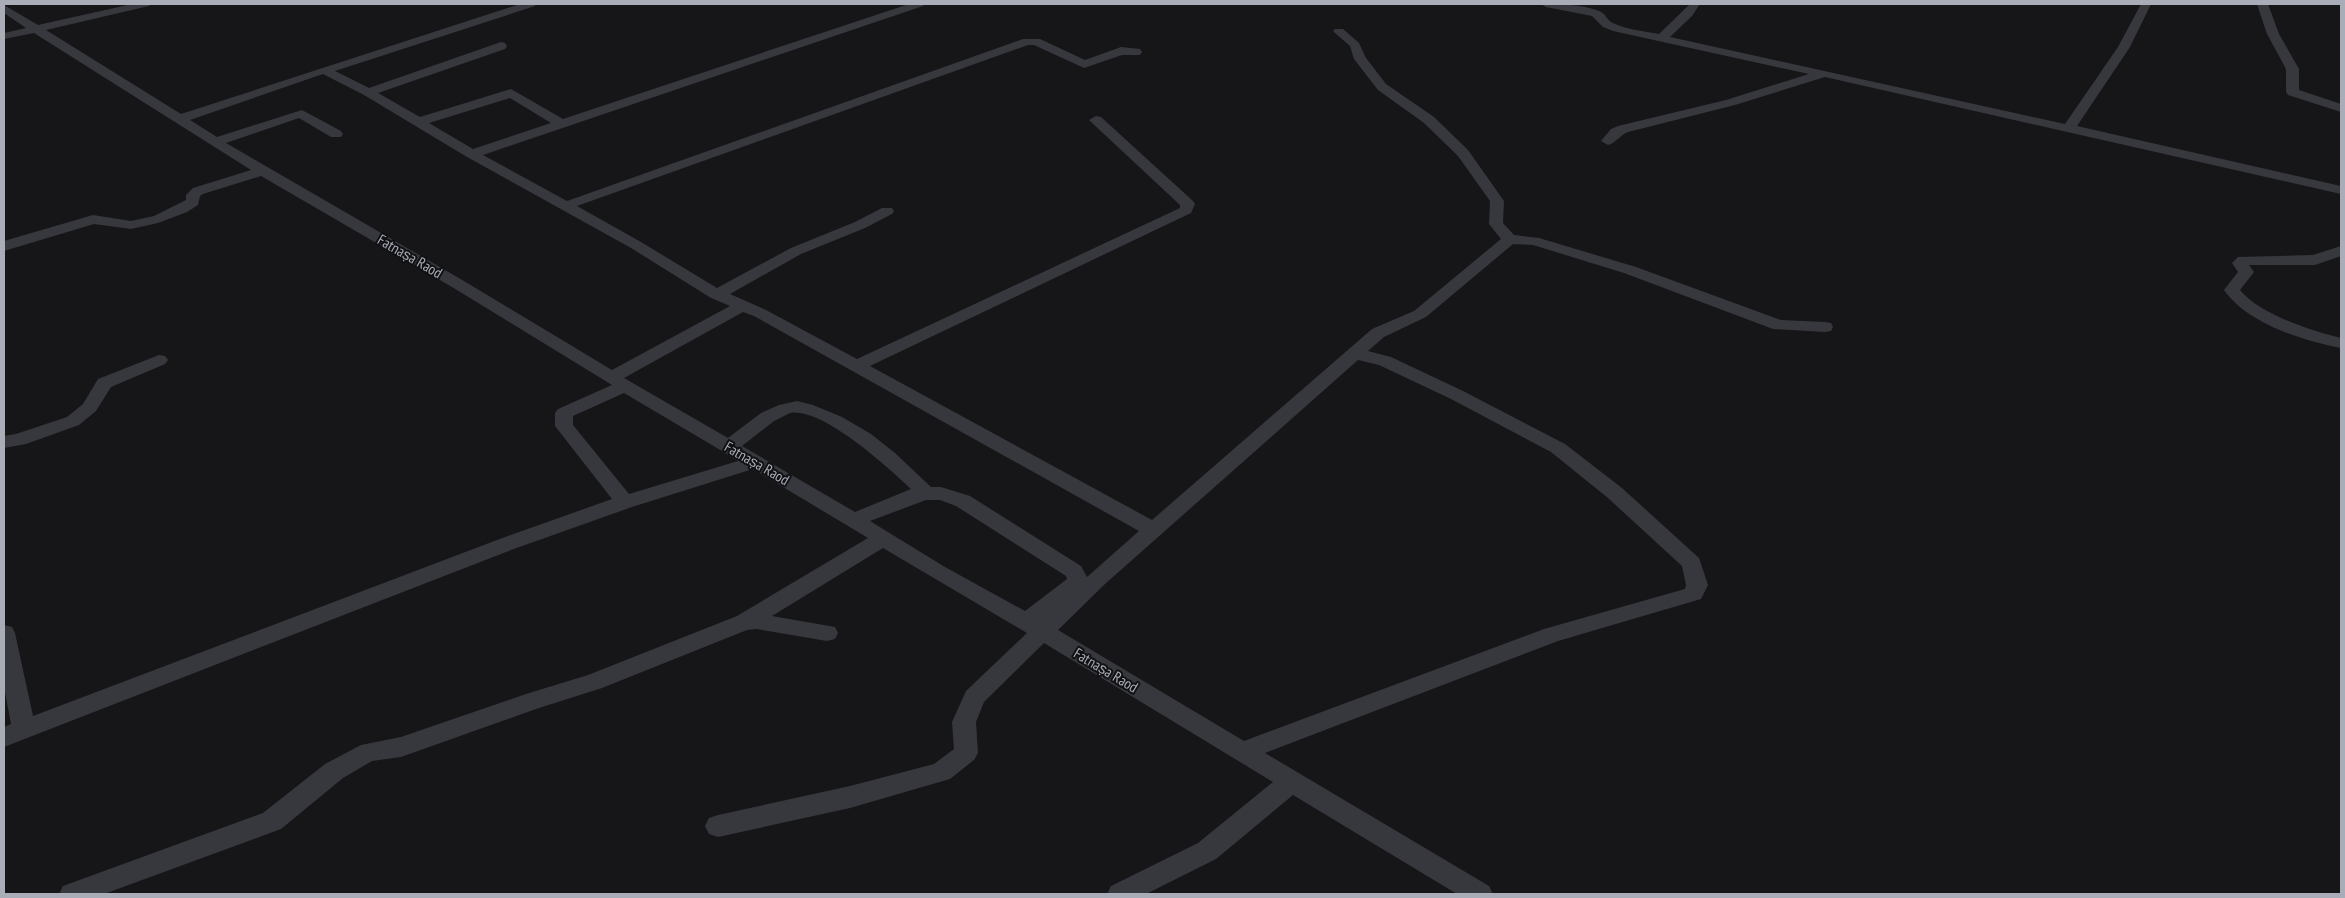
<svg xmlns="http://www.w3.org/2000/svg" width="2345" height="898" viewBox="0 0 2345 898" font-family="'PT Sans Narrow',sans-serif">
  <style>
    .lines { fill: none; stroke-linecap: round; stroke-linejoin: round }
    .minor { fill: #37383d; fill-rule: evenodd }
    .labels { text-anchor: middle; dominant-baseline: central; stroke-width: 4; stroke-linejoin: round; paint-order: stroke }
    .street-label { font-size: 15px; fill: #a8adb8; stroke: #111113 }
  </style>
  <rect width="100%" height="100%" fill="#161618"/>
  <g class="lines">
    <path class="minor" d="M132 4H151L149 6 46 30 181 114 520 4H536L535 6 335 71 369 88 501 42 505 43 507 46 505 49 378 93 420 117 511 89 563 119 909 4H925L923 6 483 155 567 201 1023 39H1040L1085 60 1121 47 1140 49 1142 52 1140 55H1122L1084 68 1034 45H1028L577 206 641 242 717 288 791 248 855 222 882 208H892L894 211 892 214 865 228 801 254 730 294 766 310 857 359 1180 208V205L1089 120 1096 116 1101 117 1193 201 1195 204 1191 213 870 366 1152 520 1372 329 1414 311 1501 239 1489 224 1490 201 1458 156 1424 123 1378 90 1354 59 1350 46 1335 33 1333 31 1335 29H1343L1359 43 1366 58 1386 84 1434 117 1468 150 1504 201 1503 223 1514 235 1539 238 1636 267 1781 320 1825 322 1831 323 1833 327 1831 331 1825 332 1773 329 1624 273 1533 245 1513 244 1426 317 1384 337 1368 351 1391 357 1463 391 1565 444 1622 488 1699 558 1708 585 1701 599 1558 641 1265 753 1489 886 1493 894H1457L1293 795 1216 859 1146 894H1107L1111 886 1198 843 1273 782 1044 643 984 702 976 722 978 753 974 760 950 779 850 808 718 837 709 834 705 826 709 818 718 815 850 786 934 764 954 749 952 722 966 691 1027 633 883 548 772 616 835 627 838 633 835 639 827 641 756 629 747 630 602 688 539 708 401 757 372 761 343 778 281 829 104 894H59L63 886 263 813 325 764 361 745 401 737 526 694 588 675 737 616 868 538 753 469 632 507 511 550 4 747V727L11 724 4 687V625L12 627 15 633 33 716 497 540 612 499 555 426V413L558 409 612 385 452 287 261 176 203 194 200 196 198 205 187 212 158 223 131 229 94 224 4 251V241L93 215 131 221 154 216 186 200V195L193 188 251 170 34 33 4 39V33L26 28 4 13V5L38 25ZM323 74 364 95 467 157 631 248 711 298 730 306 612 370 464 281 226 143 299 118 331 137H341L343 134 341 131 302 110 217 137 190 120ZM510 98 551 123 473 149 429 123ZM743 312 754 316 1139 531 1087 577 1081 566 970 496 941 487H931L895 453 871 434 842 417 813 405 797 401 779 405 761 413 728 438 624 378ZM1358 360 1379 365 1451 399 1551 452 1608 498 1682 566 1686 585 1685 589 1544 629 1244 741 1058 630 1105 584ZM624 393 722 451 738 461 629 494 573 425V416ZM790 413C822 407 889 468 911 489L855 512 742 446 774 421ZM926 500H940L956 506 1066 576 1067 579 1025 611 945 567 870 521Z
      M1541 4C1560 4 1581 4 1599 11 1607 14 1606 20 1613 23 1627 30 1644 31 1659 34L1690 4H1700L1692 16 1670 37 2065 124 2118 47 2141 4H2151L2130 47 2077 126 2341 186V194L1825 77 1735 105 1628 132C1620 135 1616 143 1608 145L1601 141 1611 129 1618 126 1726 100 1809 74 1613 31 1603 27 1592 16 1546 7Z
      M2257 4H2268L2279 34 2299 69V90L2341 104V112L2288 95 2286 92V69L2267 34Z
      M2341 246V256L2315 265H2249L2254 272 2240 290C2259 314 2312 331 2341 338V348C2302 340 2248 324 2224 290L2238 272 2232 263 2238 257 2313 255Z
      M159 355 165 356 168 360 165 364 111 387 96 411 79 425 26 444 4 448V436L16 434 67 417 83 404 98 379Z"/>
  </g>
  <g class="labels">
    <g class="street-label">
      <text transform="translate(410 256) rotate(30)">Fatnaṣa Raod</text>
      <text transform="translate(757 463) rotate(30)">Fatnaṣa Raod</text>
      <text transform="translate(1106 670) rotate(31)">Fatnaṣa Raod</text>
    </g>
  </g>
  <rect width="2345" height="898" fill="none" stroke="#a8adb8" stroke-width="10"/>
</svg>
